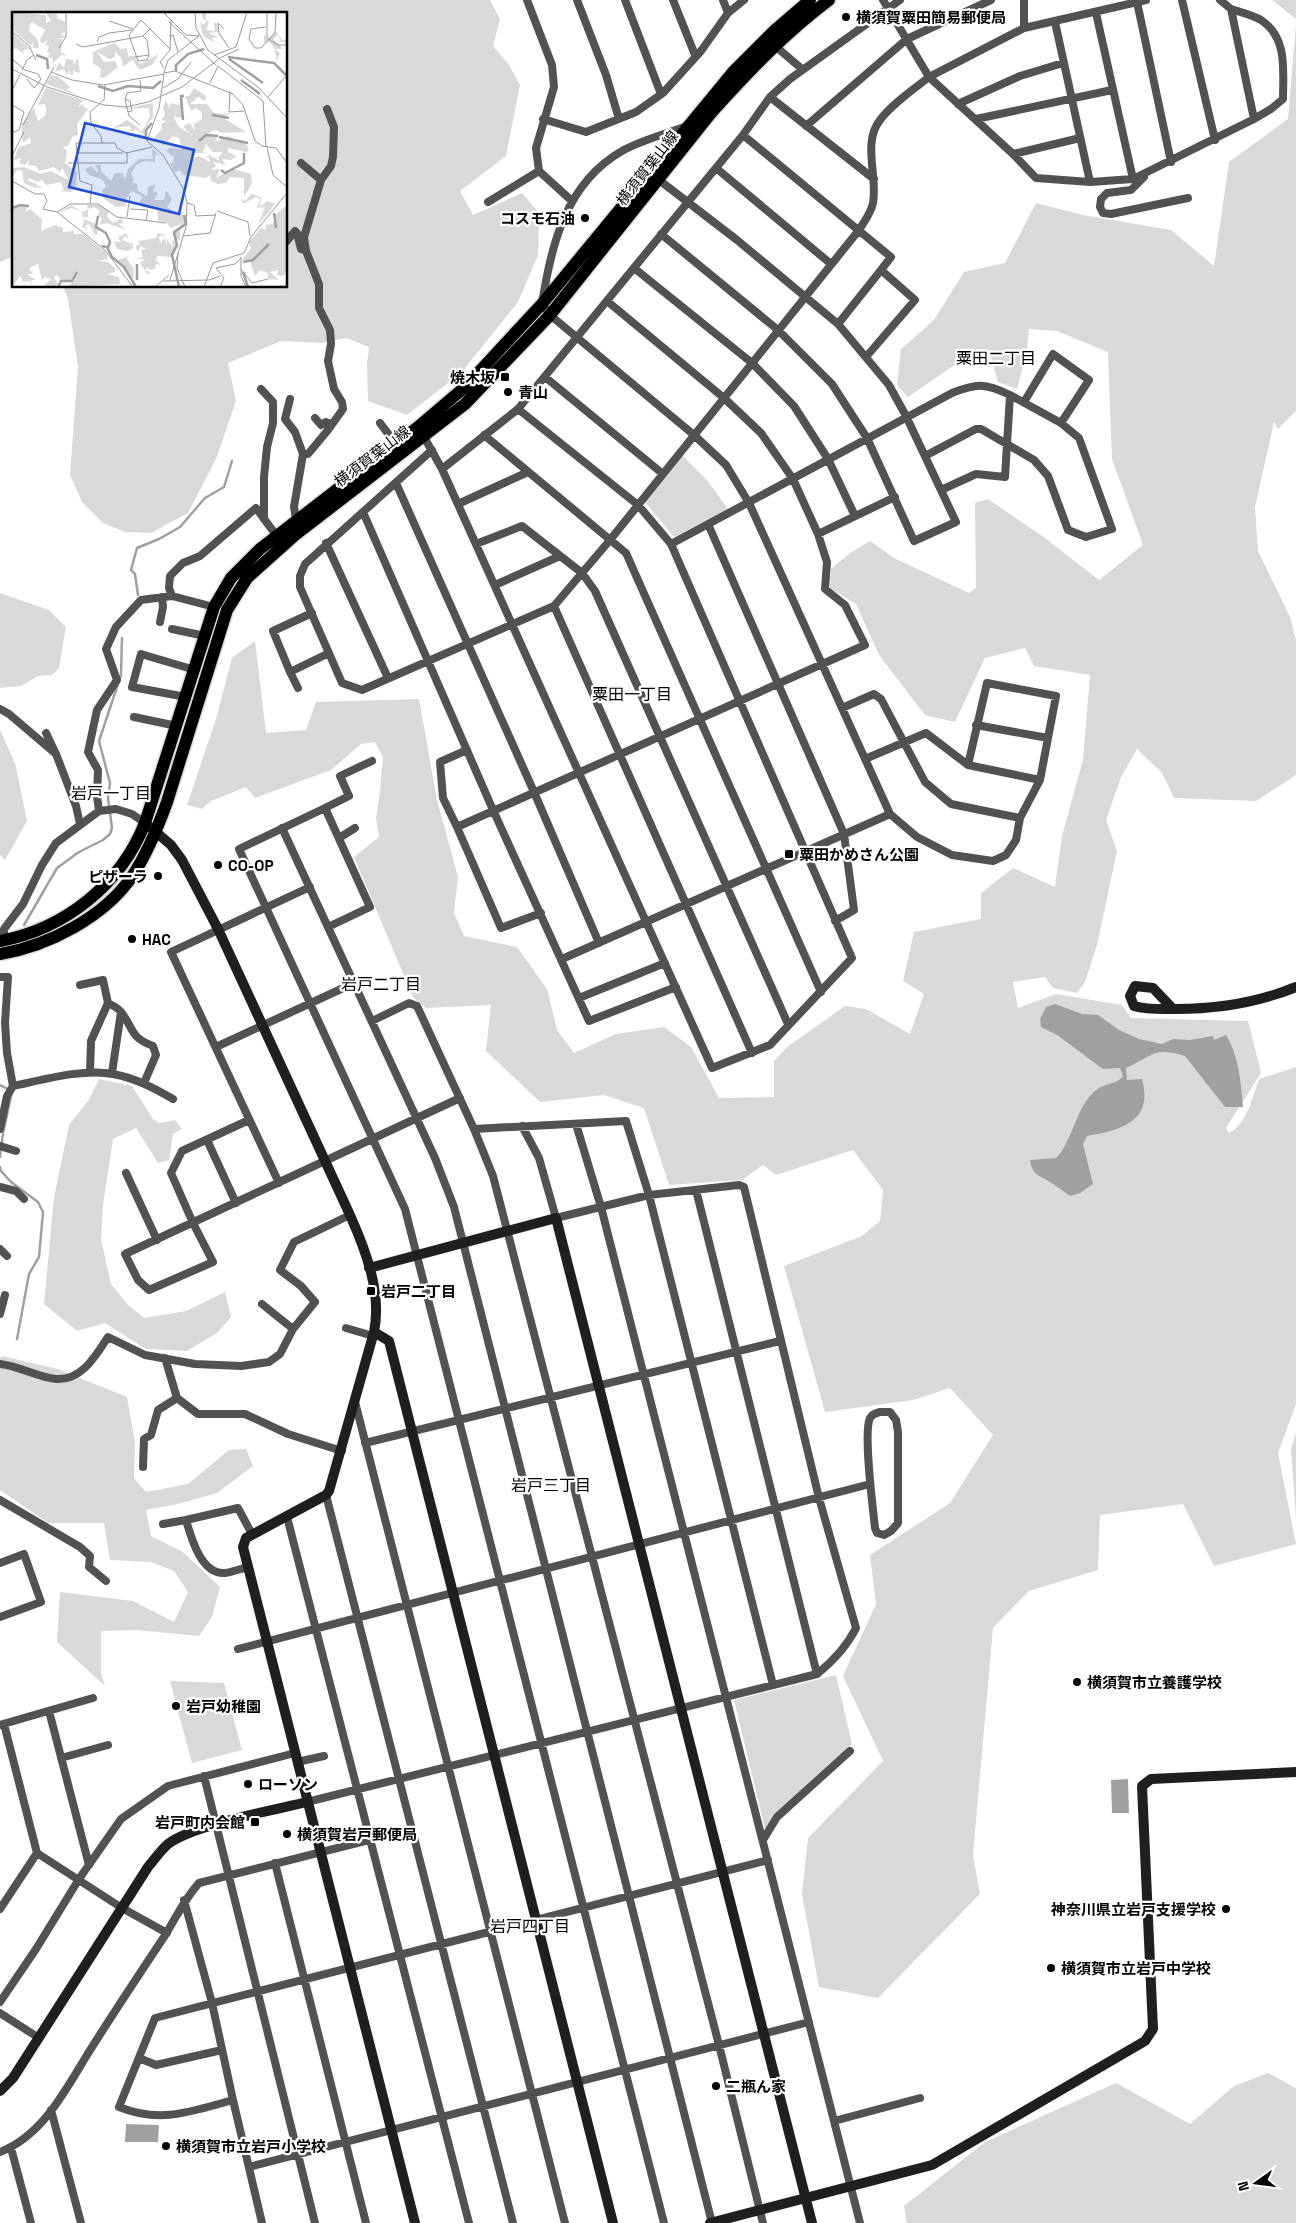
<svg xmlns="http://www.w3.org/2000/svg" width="1296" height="2223" viewBox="0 0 1296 2223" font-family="'Space Grotesk','Noto Sans JP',sans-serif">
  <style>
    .green { fill: #d9d9d9 }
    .water { fill: #a0a0a0 }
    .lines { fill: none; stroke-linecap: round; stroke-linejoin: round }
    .stream { stroke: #a0a0a0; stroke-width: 2.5 }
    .primary-casing { stroke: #dbdbdb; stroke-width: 15 }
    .street { stroke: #525252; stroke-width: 8 }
    .secondary { stroke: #1f1f1f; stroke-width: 10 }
    .primary { stroke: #000; stroke-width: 12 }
    .poi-dot { fill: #000; stroke: #fff; stroke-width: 2 }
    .labels { text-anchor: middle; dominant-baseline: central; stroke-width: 4.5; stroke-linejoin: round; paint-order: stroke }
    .poi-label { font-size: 15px; font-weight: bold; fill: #000; stroke: #fff; text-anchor: start }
    .street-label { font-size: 15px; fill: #000; stroke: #fff }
    .neighbourhood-label { font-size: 16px; fill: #000; stroke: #fff }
    .inset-river { fill: none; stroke: #a0a0a0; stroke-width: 2.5 }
    .inset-road { fill: none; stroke: #999; stroke-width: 1 }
    .view { fill: #1d4ed8; fill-opacity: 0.15; stroke: #1d4ed8; stroke-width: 2.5 }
    .inset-edge { fill: none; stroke: #000; stroke-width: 2.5 }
  </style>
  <rect width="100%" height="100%" fill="#fff"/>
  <path class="green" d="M0 0H490L500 19 493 46 509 65 520 85 506 156 460 191 473 215 522 193 539 213 538 255 518 302 461 373 407 415 368 401 367 364 369 347 346 338 321 343 281 341 228 363 236 401 216 459 188 513 151 533 125 532 103 523 82 502 70 475 78 367 68 299 63 286H286V14H14V256L0 262Z
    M1272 0H1296V19Z
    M1296 24V411L1278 429 1274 422 1255 507 1258 551 1290 617 1296 640V775L1256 801 1174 798 1162 773 1137 749 1121 777 1106 820 1117 851 1097 945 1085 982 1077 993 1053 988 1045 977 1013 982 1018 1008 1056 994 1122 1005 1131 1018 1248 1021 1261 1073 1226 1128 1229 1133C1247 1124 1252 1098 1259 1079L1296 1067V1404L1278 1453 1296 1544 1214 1566 1183 1504 1100 1515 1098 1570 1029 1591 993 1628 973 1855 980 1894 878 1998 819 1987 802 1894 808 1838 883 1761 843 1676 876 1604 870 1555 950 1503 993 1435 950 1388 913 1400 825 1412 784 1266 862 1236 880 1221 883 1190 853 1150 776 1175 763 1165 742 1180 669 1185 644 1108 604 1095 540 1102 486 1051 491 1005 426 1008 413 997 354 857 379 837 376 818 380 792 383 757 375 742 361 744 331 770 255 798 246 787 211 801 202 809 187 805 216 719 232 658 255 641 266 733 306 730 316 702 419 699 437 800 458 877 454 913 464 936 517 947 547 989 557 1030 574 1053 616 1034 664 1027 691 1047 719 1098 774 1097V1061L787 1047 845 1006 866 1009 910 1034 924 994 903 981 914 932 981 919V893L1013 868 1055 887 1062 836 1083 760 1090 675 1034 666 1025 648 985 658 955 722 925 715 879 655 856 604 830 588 831 569 850 553 870 541 894 558 969 593 976 588 975 503 988 499 1045 538 1099 580 1143 545 1112 459 1108 352 1057 331 1029 329 1026 355 1017 389 998 382 990 353 969 355 908 397 897 385 901 349 934 320 964 272 1005 263 1036 203 1083 215 1171 230 1214 266 1229 162 1288 119Z
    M682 455 707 480 728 509 674 537 645 502Z
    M0 593 49 610 66 627 59 668 52 675 38 676 21 686 0 688Z
    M0 730 15 763 27 821 5 860 0 855Z
    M99 1079 132 1086 153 1119 159 1123 175 1120 182 1129 173 1134 169 1160 158 1163 136 1128 113 1139 103 1205 101 1239 111 1284 128 1305 144 1318 186 1311 225 1292 231 1317 217 1333 187 1351 146 1349 105 1323 77 1331 44 1304 54 1197 69 1125 88 1101Z
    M2 1356 58 1369 127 1397 135 1442 134 1478 146 1492 188 1484 229 1450 246 1449 253 1466 217 1493 178 1504 146 1510 151 1536 183 1552 220 1587 212 1617 199 1636 136 1630 101 1631V1673L105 1686 57 1642 60 1592 133 1601 174 1622 188 1592 174 1571 151 1562 110 1560 104 1523H48L0 1490V1358Z
    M1296 1433V1518L1291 1449Z
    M836 1675 852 1744 773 1818 765 1829 734 1700Z
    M170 1681 224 1683 242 1750 192 1763Z
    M1268 2073 1296 2088V2223H907L904 2206 985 2142 1116 2083 1190 2124 1234 2086Z"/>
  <path class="water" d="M1055 1004 1082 1014 1098 1015 1119 1030 1139 1039 1162 1044 1173 1039 1190 1040 1213 1036 1214 1040 1226 1035C1239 1056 1241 1083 1243 1107H1225L1185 1056C1154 1046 1151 1057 1126 1068L1127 1080 1142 1079C1154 1122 1120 1130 1087 1136L1083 1144 1093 1184 1080 1193 1070 1196C1063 1191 1057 1186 1050 1182 1038 1175 1032 1174 1030 1160L1056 1158C1072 1143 1076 1106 1096 1090 1104 1083 1117 1085 1123 1076L1120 1068 1103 1069 1057 1035 1041 1027 1040 1019 1046 1007Z
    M1128 1779 1129 1813H1112L1111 1780Z
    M126 2124 159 2125 158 2142H125Z"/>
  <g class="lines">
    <path class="stream" d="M138 595 135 574 131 570 137 548 159 539 180 527 205 498 224 487 232 461
      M24 925 57 868 79 852 103 840 110 834 112 828 108 798 110 783 99 741 121 675 122 638
      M0 1085 8 1089
      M0 1157 3 1133 12 1092
      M0 1167 1 1171 11 1182 38 1202 43 1212 39 1257 29 1274 17 1339"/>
    <defs>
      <path id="primary" d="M0 941C65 929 121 884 145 823L214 607 231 578 260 549 418 427 465 387 542 304 733 72 774 31 810 0
        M0 954C48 946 105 917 133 875 148 852 158 827 167 802L227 610 247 578 295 535 465 404 550 315 711 113C748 72 785 33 829 0"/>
    </defs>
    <use href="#primary" class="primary-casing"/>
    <path class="street" d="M527 0 552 65 554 87 536 148 539 171 572 201
      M577 0 606 75 619 119
      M625 0 661 94
      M673 0 695 55
      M723 0 728 13
      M1024 0V28L929 77 1013 154 1036 178 1090 182 1133 179 1254 119 1231 9 1220 0
      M1182 0 1215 140
      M1137 2 1171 162
      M1231 9C1240 12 1253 15 1261 20 1288 38 1283 70 1283 99L1271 109 1254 119
      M1096 13 1133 179
      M1055 22 1090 182
      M1024 28 1146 0
      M774 45 802 69
      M770 97 874 179
      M958 104 1020 76 1063 63
      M543 119 586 132 636 112 663 93 701 51 728 13 744 0
      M976 119 1112 90
      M687 126C666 134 642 140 622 151 566 183 551 245 542 304L550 315 694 435 726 465 749 503 890 814 917 837 952 855 993 861 1006 855 1016 840 1020 818 1040 780 1056 696 987 683 968 765 926 733 865 759
      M806 126 907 39 991 0
      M743 135 891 257 881 270 915 300 866 357
      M1013 154 1080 138
      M301 163 321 180
      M716 168 831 264
      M1144 177 1131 190 1107 193 1101 199 1100 207 1103 213 1111 214 1188 198
      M659 180 737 240 838 324 889 385 906 416 956 522 914 541 867 438 832 384 778 330 661 234
      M488 202 539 171
      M286 242 295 231 297 233 301 249 304 250
      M634 268 752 363 794 406 828 459 855 516
      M838 324 881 270
      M545 377 663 474
      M261 389 273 402V423L267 447 264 477V519
      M290 399 285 419 295 432 303 454
      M1024 402 1053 354 1089 380 1061 423
      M315 418 321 425 326 422 329 423 328 430
      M380 423 396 444
      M484 435 626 553 821 992
      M424 437 442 469 712 1068 770 1045 852 958 671 544 638 505 518 409
      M432 450 305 564 300 576V587L342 683 362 690 554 606 610 540 859 230C864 222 871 213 873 203 878 176 862 143 880 120 893 103 913 90 929 77L883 0
      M925 456 976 429H981L1034 460 1048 476 1068 530 1086 537 1112 529 1079 438 1061 423 1010 395
      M442 469 518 409 743 135 770 97 790 79 900 0
      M396 483 534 792 599 943
      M458 504 528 472
      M363 512 493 810 589 1021 676 987
      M296 519 294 507 303 454H308L328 430 343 409 342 402 334 389 328 361 331 344 330 330 319 308V284L306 251 304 237 321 180 331 166 333 157 334 127 327 109
      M708 524 844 834 854 910 835 921
      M818 534 895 497
      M326 543 388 678
      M476 544 522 526 582 573 595 591 788 1024
      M671 544 952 393C977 383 985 383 1010 395L1005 477 976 474 941 490
      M495 585 560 556
      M554 606 752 1053
      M214 607 172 596 169 588 170 576 183 563 200 556 256 508 276 535
      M312 613 273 631 290 672 329 653
      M160 622 163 607 162 597
      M172 629 205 636
      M290 672 298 688
      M186 697 132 687 141 654 195 670
      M842 708 874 694 881 699 925 782 951 804 1020 818
      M0 709 9 714 56 754 76 806 80 824
      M134 717 177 726
      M976 725 1048 738
      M46 733 55 752
      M968 765 1040 780
      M325 808 349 796 340 776 372 761
      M99 811 97 796 98 770 88 752 97 710 117 680 106 649 116 627 141 600 172 596
      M457 827 443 798 440 762 467 750
      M282 828 435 1158 454 1207 712 2223
      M339 838 355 828
      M541 913 501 928 457 827 865 645 845 605 825 589 827 562 818 534 793 479 761 433 724 398 607 301
      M328 927 370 907 325 808 239 849 405 1209 664 2223
      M4 940V929L23 904 42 865 56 843 99 811 116 809 132 814 145 823
      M562 959 890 814
      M0 977H8L5 1023 7 1053 13 1086
      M80 985 103 980 108 1003 91 1041 90 1072
      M579 998 665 963
      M108 1003C112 1005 118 1008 121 1012 134 1028 129 1037 153 1046L156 1055 144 1083
      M372 1021 409 1003 417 1006 474 1129 493 1176 719 2045 763 2223
      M216 1047 354 983
      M112 1073 121 1012
      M249 1120 182 1151 171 1173 193 1223 213 1262 149 1290 138 1280 125 1254C237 1202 348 1150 460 1098
      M576 1124 601 1207 860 2223
      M0 1129 7 1096 13 1086C42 1080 84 1068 113 1074 135 1078 154 1088 173 1099
      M474 1129 626 1121 649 1195 773 1685
      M207 1140 236 1203
      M0 1146 16 1151
      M126 1173 157 1240
      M279 1183 171 952 310 887
      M0 1187 16 1191 24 1199
      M696 1190 817 1674
      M0 1249 7 1256
      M262 1304 293 1329
      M0 1314 5 1295
      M346 1328 373 1336
      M165 1358 177 1398 198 1414H245L288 1434 342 1451
      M0 1364C19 1366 37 1377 56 1379 82 1381 96 1355 108 1337L145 1355 195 1364 241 1366 269 1362 280 1354 293 1329 315 1302 301 1286 280 1270 294 1242 350 1215
      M355 1402 565 2223
      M880 1412H890L896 1420 898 1432V1523L891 1531 884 1535 877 1533 875 1528C873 1508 863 1432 870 1418 872 1414 876 1413 880 1412Z
      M365 1443 780 1341
      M143 1467 144 1439 151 1435 158 1410 177 1398
      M326 1495 513 2223
      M0 1500 80 1547 90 1556 89 1567 106 1581
      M287 1517 469 2223
      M163 1524 186 1520
      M0 1563 24 1554 41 1602 0 1617
      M248 1567C240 1569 232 1572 225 1573 201 1575 191 1537 186 1520L238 1508 252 1534
      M238 1649 870 1484
      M49 1711 89 1865
      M4 1724 37 1853
      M0 1725 93 1698
      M61 1758 108 1745
      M297 1762 324 1756
      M204 1776 315 2223
      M307 1802 817 1674C832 1662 847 1646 856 1628L819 1498 744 1187 739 1185 649 1195 556 1218 539 1158 522 1126
      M763 1840 777 1817 850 1751
      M275 1863 366 2223
      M184 1900 212 2003 233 2100
      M0 1909 37 1853 122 1908 167 1933
      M0 2002 36 1949 79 1879 121 1819 168 1786 295 1753
      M0 2013 39 2038
      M139 2058 156 2065 222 2050
      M51 2110 81 2223
      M834 2121 920 2098
      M11 2148 31 2223
      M0 2152C42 2136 65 2091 87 2055 112 2015 138 1976 164 1937 176 1918 183 1901 199 1883L369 1840
      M249 2167 809 2022
      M262 2223 233 2100C192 2111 161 2124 119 2107L155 2018 768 1860"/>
    <path class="secondary" d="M150 827 171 845 182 860 218 929 350 1215C366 1251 382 1293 374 1332L329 1491 326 1495 246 1538 243 1547 415 2223
      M1173 1009 1153 988 1135 986 1130 996 1134 1006C1148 1010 1162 1009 1176 1009 1218 1009 1257 1003 1296 987
      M369 1268 556 1218 812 2223
      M374 1332 389 1341 613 2223
      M0 2091 13 2078 148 1867C154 1860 160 1851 168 1844 193 1825 274 1810 307 1802
      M710 2223 932 2165 1145 2041 1153 2029 1142 1786 1151 1779 1296 1772"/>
    <use href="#primary" class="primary"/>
  </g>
  <g class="poi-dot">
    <circle cx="846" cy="17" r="5"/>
    <circle cx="585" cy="218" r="5"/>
    <rect x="500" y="372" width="10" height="10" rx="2.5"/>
    <circle cx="508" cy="392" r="5"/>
    <rect x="784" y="849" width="10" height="10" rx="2.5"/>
    <circle cx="218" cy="865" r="5"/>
    <circle cx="158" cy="876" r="5"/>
    <circle cx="132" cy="939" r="5"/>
    <rect x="366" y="1286" width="10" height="10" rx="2.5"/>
    <circle cx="1077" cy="1682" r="5"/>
    <circle cx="176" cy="1706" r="5"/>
    <circle cx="248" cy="1784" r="5"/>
    <rect x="250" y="1817" width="10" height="10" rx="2.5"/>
    <circle cx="287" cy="1834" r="5"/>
    <circle cx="1226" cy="1909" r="5"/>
    <circle cx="1051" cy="1968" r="5"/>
    <circle cx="716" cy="2086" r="5"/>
    <circle cx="166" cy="2146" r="5"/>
  </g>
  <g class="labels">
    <g class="poi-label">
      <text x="856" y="17">横須賀粟田簡易郵便局</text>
      <text x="575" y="218" text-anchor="end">コスモ石油</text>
      <text x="495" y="377" text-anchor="end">焼木坂</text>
      <text x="518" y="392">青山</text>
      <text x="799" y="854">粟田かめさん公園</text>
      <text x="228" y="865">CO-OP</text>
      <text x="148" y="876" text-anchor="end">ピザーラ</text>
      <text x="142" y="939">HAC</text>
      <text x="381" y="1291">岩戸二丁目</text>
      <text x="1087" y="1682">横須賀市立養護学校</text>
      <text x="186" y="1706">岩戸幼稚園</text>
      <text x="258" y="1784">ローソン</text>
      <text x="245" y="1822" text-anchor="end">岩戸町内会館</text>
      <text x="297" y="1834">横須賀岩戸郵便局</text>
      <text x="1216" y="1909" text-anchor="end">神奈川県立岩戸支援学校</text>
      <text x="1061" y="1968">横須賀市立岩戸中学校</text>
      <text x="726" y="2086">二瓶ん家</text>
      <text x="176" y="2146">横須賀市立岩戸小学校</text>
    </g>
    <g class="street-label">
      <text transform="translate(647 168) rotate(-52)">横須賀葉山線</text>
      <text transform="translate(372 456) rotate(-37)">横須賀葉山線</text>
    </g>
    <g class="neighbourhood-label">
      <text x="996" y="358">粟田二丁目</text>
      <text x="632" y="694">粟田一丁目</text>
      <text x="111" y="793">岩戸一丁目</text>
      <text x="381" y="984">岩戸二丁目</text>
      <text x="551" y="1485">岩戸三丁目</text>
      <text x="530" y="1926">岩戸四丁目</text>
    </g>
  </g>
  <g transform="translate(12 12)">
    <rect width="275" height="275" fill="#fff"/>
    <path d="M0 0 34 3V11L39 9 34 1 45 2V6L53 10V20L49 22 53 26H43L50 27 49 40 55 44 49 43 40 52 41 47 36 45 38 41 35 40 37 34 33 33 36 28 30 32 28 28 33 18 20 10 18 12 17 19 26 28 27 36H21V31L18 33 0 17ZM189 0 195 2 193 6 197 10 194 18 203 19 202 10 205 12 206 20 196 21 206 25 200 26 203 31 191 24 188 9 191 13 195 9 191 7ZM0 20 18 37 11 38 12 42 4 36 0 39ZM264 20 271 29 275 26V31L269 30 266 23 261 27 271 37H263L268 41 265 49 262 35 257 30 252 31V22L255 27ZM102 31 109 37 115 36 116 45 120 43 128 52 147 42 140 53 128 58 120 48 111 55 110 47 103 39V45L97 47 85 40 92 50 103 49 106 55 92 66 88 65 89 57 81 51V40ZM66 46 68 61 61 59 62 62 59 63 57 58 56 63 51 57 43 60 47 50 52 56 54 47 61 48V53ZM39 63 46 64 59 76 54 77 70 85 34 72ZM34 76 71 88 66 95 72 92 71 95 76 97 65 112 66 123 61 124 56 134 51 135 55 139 53 151 65 160 64 175 59 180 47 179 52 178 49 170 34 173 30 168 25 170 17 166 16 169 25 172V174L33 175 24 176 12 171 10 158 4 159 1 164V156L12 155 29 162 38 159 57 168 50 156 48 160 42 155 27 159 24 154 16 153 17 148 13 153 7 151 9 146 1 149 7 135 19 131 18 125 11 131 9 113 22 96 26 109 33 104 35 94 34 97 33 92 26 93ZM182 76 194 84 193 89 186 85 178 92H195L202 101 218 102 210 105 234 120 211 121 202 118 194 123 205 124 203 130 216 124 235 133 237 138 234 140 216 136V140L225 144 219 148 210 147 214 153 201 150 204 154 199 158 208 157 204 166 220 157 239 162 240 171 232 185V166L218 165 214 171 206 172 199 169 198 163 194 166 172 163 167 158 163 161 158 151H161L162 145 154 139 158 136 170 137 167 126 161 124 151 134 148 129 140 128 150 117 149 112 154 109 149 108 153 103 151 96 154 88 158 97V91L167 93 170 88V106L163 105 166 97 162 106 167 115 177 121 171 114 178 111 183 119 182 112 190 107V101L184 96 179 99 173 84H177ZM194 132 201 140H211L206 146 208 149 197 143 194 145H197L198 150 187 144 182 146 183 141H195L191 140ZM141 91V105L133 116V123L123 117 120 120 118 114 101 116 115 108 130 119 138 104 137 96 111 97ZM140 137 148 143 143 142V150L132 149 124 153 119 162 122 167 120 170 125 172 126 179 135 184 136 175 144 172 141 179 146 181 142 188H152L154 178 160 187 155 195 165 202 169 200 174 210 168 219V229L160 223 169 212 159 216 154 210 146 209 145 196 130 195 127 190 131 185 120 179 114 187V194L104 195 91 186 90 179 94 174 90 167 77 163 73 157 79 154 85 160 87 159 83 153H89V159L99 169 103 161H110L113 167 116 157 127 147H141ZM239 182 249 185 248 195 255 189 263 192 246 213 253 195 245 196 248 187 244 185 231 192 230 187 233 189ZM7 193 15 194 14 200 18 197 30 207 29 219 43 213 51 216V220L62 219V222H71L94 240 96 247 86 249 96 250 103 256V260L95 262 107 265 108 272 55 275 64 267 50 269 45 263 42 265 46 272 41 275H31L39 267 33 265 30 268 26 252 17 256 21 262H15L24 268H19L21 275 18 269 11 270 8 264 0 275V197ZM59 193 71 200 76 197 75 193H88L97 199 95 204 101 211 110 206 111 211 107 212 114 218 95 211 87 213 90 206 85 204 88 199 82 195 76 197V205H71L69 199 60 196 47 200ZM275 193V262L269 264 265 263 266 258 258 260 267 268 256 267V261L248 258 243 264 238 249 230 248 239 236 237 230 249 216 254 218V213L261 212 263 203ZM72 207 83 212 87 218 84 224 77 212 73 214 77 217 70 215ZM114 221 117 227 113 224 110 228 121 232V236L116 239 105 237 102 229 109 230 106 226ZM146 221 155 223 147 224 148 231 153 226 155 234V227L161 235 160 227 165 232 159 245 145 244 144 248 149 253 144 252 143 257 138 258 135 255 134 258 138 260 136 263 128 251 133 247H125L131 245 129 238 134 237 129 234 125 240 124 234 128 232 126 229 144 226ZM114 245 122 258 121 267 106 248Z" fill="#d9d9d9" fill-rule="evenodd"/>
    <path class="inset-river" d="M24 43 35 47 36 57M216 45 262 51 274 63M217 47 251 71M164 59V53L176 42 192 37M229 68 248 82M86 74 101 79 116 74 141 76 149 69M200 103 217 106M171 108 169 84H172M116 122 133 125M134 125V118L140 111M207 125 236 131M187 129 194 123 206 124M209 158 213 161 232 151V141M0 196 8 193 17 194M262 201 264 216M86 204 84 215 94 221 98 230 96 236M90 234 95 235 100 245 112 255 124 275M231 250 241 248 257 232M231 260 236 275M125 268V252M46 275 49 269H60L65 260M167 275 160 243 165 233 162 220 174 212 172 203"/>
    <path class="inset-road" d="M151 0 174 23 187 24M183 0 184 16 196 38 247 76 275 106M255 0V26L266 33H275M97 9 121 17M157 10 204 53M254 15 239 17 237 27 243 36H249L263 21 264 0M212 17 206 11 207 21 217 36M0 19 17 34 24 48M131 24 135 28 137 43 135 48 126 49 117 23 129 8 158 37M157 24 161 23 166 40M187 24 156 48 152 61 163 59 221 82 231 93 243 129 250 134 264 136 275 151M85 30 87 25 97 21 120 18M64 32 71 35 131 24 138 17M47 36 54 24V0M202 43 224 35 235 0M122 45 137 43M0 47 13 58 26 62 29 67 22 76 15 67M206 54 251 89 254 135M152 56 148 50 158 38 159 8M0 57 35 75 92 93 114 95 136 90 170 75 208 46 227 37M10 58 15 48 22 43M39 60 60 68 91 73 152 62 147 96 135 129 151 143 172 178 175 191 174 215 158 268M128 68 129 79 115 81 113 88 117 104 128 113M198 71 206 54M151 76 166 67 179 50M0 78 8 63M218 79 217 100 232 99M256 85 275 63M113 87 118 89 120 99 116 100M0 93 12 100 7 118 0 121M11 113 42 55M90 131 89 124 79 111 78 100 92 88 93 73M255 135 261 163 275 175M64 141H111M0 144 12 120M56 151H115V141M0 169 23 182H32L35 189 31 197 45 200 93 238 121 275M175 191 182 193 184 204 204 203M78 192 80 173 68 169 64 131H103L105 136 114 141 140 135M118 197 136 198 134 209M205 199 236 210 238 224M45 200 58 192H86L105 205 154 211M115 205 118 184M171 224 198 221 204 201M166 241 165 256 173 275M229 245V264L234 275M229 257 240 271 256 267M152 269 197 268 208 264M143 275 157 263M192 275 201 251 232 241 239 225 275 181M208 275 212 266 204 256 223 252 229 246"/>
    <path class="view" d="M73 111 182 138 167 202 57 175Z"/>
    <rect width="275" height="275" class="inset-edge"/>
  </g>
  <g transform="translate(1256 2183) rotate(256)" stroke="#ffffff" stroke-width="4" paint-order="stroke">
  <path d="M0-4L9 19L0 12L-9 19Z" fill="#000000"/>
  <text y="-8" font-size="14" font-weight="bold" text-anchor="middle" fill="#000000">N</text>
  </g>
</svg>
